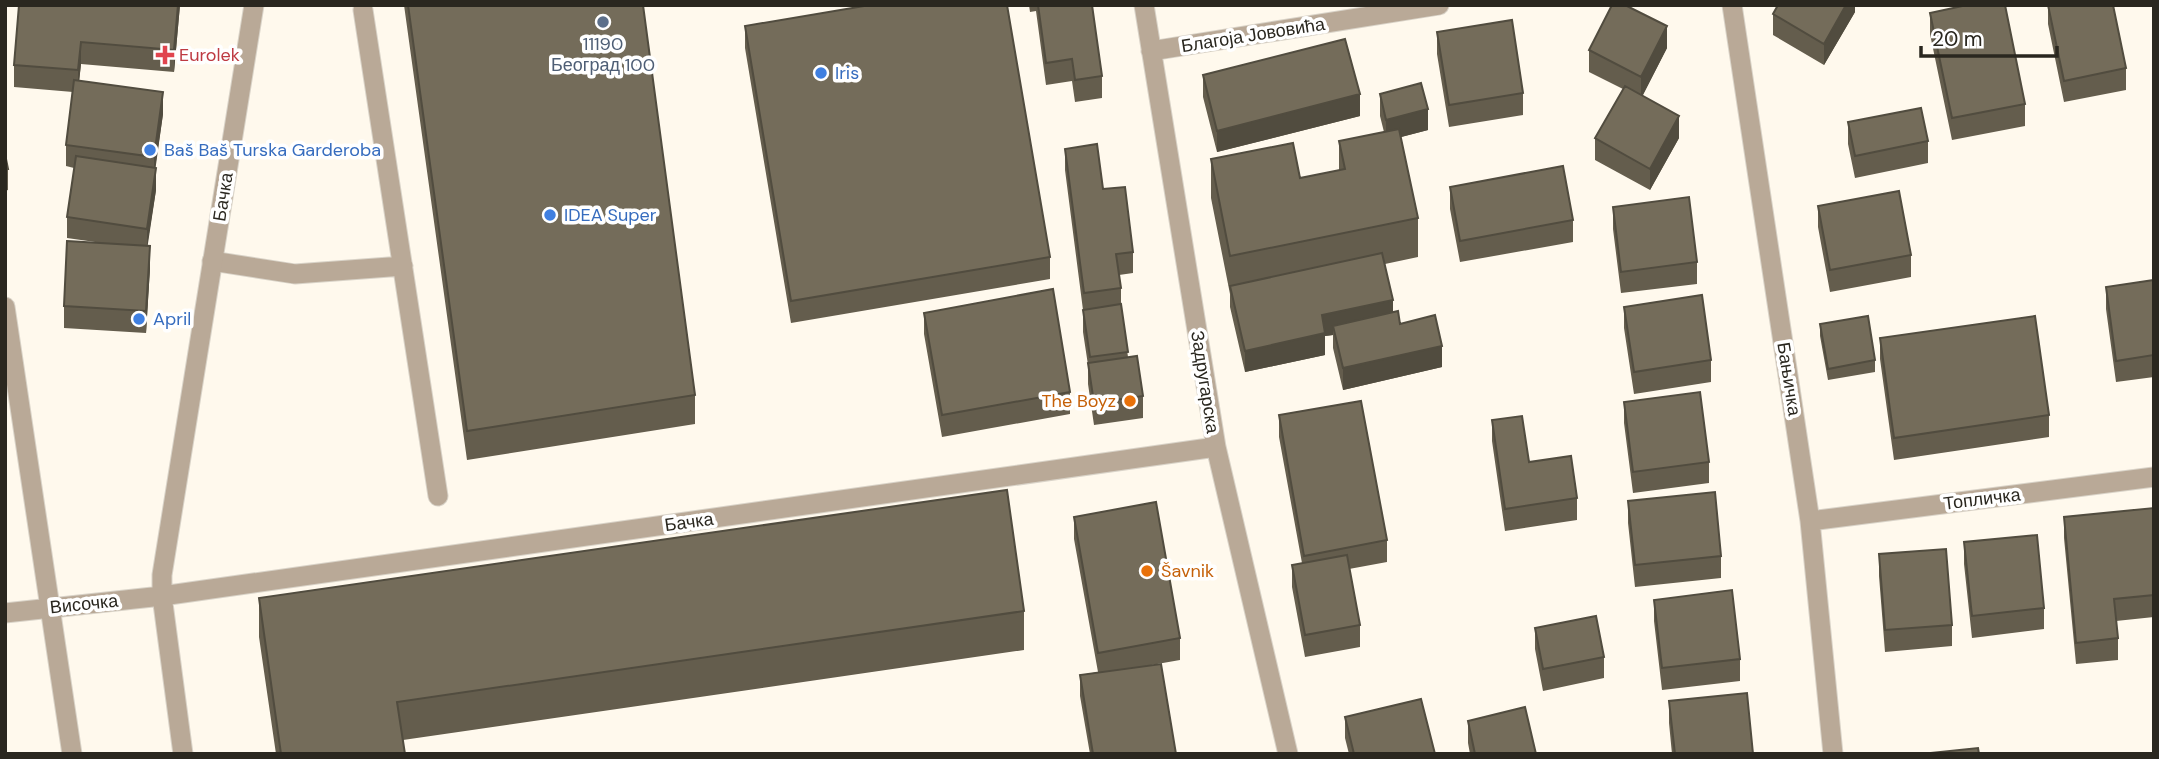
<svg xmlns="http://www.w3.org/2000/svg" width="2159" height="759" viewBox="0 0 2159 759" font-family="'DM Sans',sans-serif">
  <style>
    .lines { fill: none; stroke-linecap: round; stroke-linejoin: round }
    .service-casing { stroke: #d9d3c8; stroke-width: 21 }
    .minor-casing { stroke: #d9d3c8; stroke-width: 21 }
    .service { stroke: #b9a997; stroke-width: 19 }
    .minor { stroke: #b9a997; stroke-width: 19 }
    .wall { fill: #645d4d }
    .shaded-wall { fill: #514c3f }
    .building { fill: #746c5a; stroke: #514c3f; stroke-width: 2 }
    .service-dot { fill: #5c6f8a; stroke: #fff; stroke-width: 2.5 }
    .health-dot { fill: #e0444e; stroke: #fff; stroke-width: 2.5 }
    .shop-dot { fill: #3f7fe0; stroke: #fff; stroke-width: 2.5 }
    .food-dot { fill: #e8710a; stroke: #fff; stroke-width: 2.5 }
    .labels { text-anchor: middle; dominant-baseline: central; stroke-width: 7; stroke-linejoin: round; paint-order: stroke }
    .street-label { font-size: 18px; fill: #2a271f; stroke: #fff }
    .service-label { font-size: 18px; fill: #4e5e75; stroke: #fff }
    .health-label { font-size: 18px; fill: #be3a42; stroke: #fff; text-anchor: start }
    .shop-label { font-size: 18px; fill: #366cbe; stroke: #fff; text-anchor: start }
    .food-label { font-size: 18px; fill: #c56008; stroke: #fff; text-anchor: end }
  </style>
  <rect width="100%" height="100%" fill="#fff9ed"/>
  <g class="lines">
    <defs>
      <path id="service" d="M363 10 438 496
        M212 261 295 274 403 266
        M5 307 72 754"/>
      <path id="minor" d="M1144 5 1216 447 1288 754
        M1732 5 1810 521 1833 754
        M1151 51 1439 5
        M1810 521 2154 477
        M5 613 162 596V575L254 5
        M183 754 162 596 1216 447"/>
    </defs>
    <use href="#service" class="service-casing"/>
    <use href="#minor" class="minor-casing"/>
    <use href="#service" class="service"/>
    <use href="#minor" class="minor"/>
  </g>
  <path class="wall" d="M180 5 174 72 81 64 79 81 163 114 155 168 156 190 147 246 150 268 146 333 64 328V306L102 243 67 238V217L74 168 66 166V145L73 92 14 87V65Z
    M404 5H643L695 395V424L467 460Z
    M1029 5H1092L1102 76V98L1075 102 1072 81 1046 85 1036 11 1030 12Z
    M1855 5V12L1824 65 1773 35V14Z
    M2048 5H2113L2126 68V90L2064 102 2048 24Z
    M1930 13 2025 104V126L1952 140 1930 34Z
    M745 26 1050 257V279L791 323 745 48Z
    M1437 32 1523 93V115L1449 127 1437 54Z
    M1667 48 1642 96 1679 138 1650 190 1595 160V138L1623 89 1589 72V50Z
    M1203 75 1360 116 1217 152 1203 97Z
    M1380 94 1428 130 1401 137 1418 218V257L1385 264 1393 312 1400 324 1442 367 1343 390 1333 348V335L1325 336V355L1245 372 1230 307V294L1211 198V159L1300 178 1339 170V141L1384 132 1380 116Z
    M1848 122 1928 141V163L1855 178 1848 144Z
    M1065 149 1103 189 1133 252V273L1119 275 1121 288V305L1128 357 1143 396V418L1094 425 1088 384V365L1083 332V310L1065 170Z
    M5 154 8 169V190L5 191Z
    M1450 187 1573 220V242L1460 262 1450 209Z
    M1818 206 1911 255V277L1830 292 1818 227Z
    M1613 207 1697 262V284L1621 293 1613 229Z
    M2154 280V377L2116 382 2106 309V287Z
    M1624 307 1711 360V382L1634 394 1624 328Z
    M924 313 1070 392V414L942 437 924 334Z
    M1820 324 1875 360V372L1828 380 1820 336Z
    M1880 338 2049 415V437L1894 460 1880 359Z
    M1624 402 1709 462V483L1633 493 1624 423Z
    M1279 415 1387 540V562L1349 569 1360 625V647L1305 657 1292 587V565L1302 563 1279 437Z
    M1492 420 1529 462 1577 498V520L1505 531 1492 441Z
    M1628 501 1721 556V578L1635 587 1628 523Z
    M2154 508V617L2116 621 2118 638V660L2076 664 2064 538V517Z
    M1074 517 1180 638V660L1140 667 1176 754H1090L1080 696V675L1098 672 1074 539Z
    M1964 542 2044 608V629L1972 638 1964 564Z
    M1879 554 1952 625V646L1885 652 1879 576Z
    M259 598 1024 611V650L403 740 405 754H276L259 637Z
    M1654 600 1740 659V681L1662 690 1654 621Z
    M1535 628 1604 657V678L1543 691 1535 649Z
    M1669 701 1753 754H1672L1669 723Z
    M1345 717 1435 754H1349L1345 738Z
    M1468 721 1536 754H1470L1468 743Z"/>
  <path class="shaded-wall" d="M178 5H180L174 72V50Z
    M1846 5H1855V12L1824 65V44Z
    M1667 26V48L1641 99V77Z
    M81 42V64L78 92V70Z
    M163 92V114L154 179V157Z
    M1360 94V116L1217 152V131Z
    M1428 109V130L1386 141V120Z
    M1679 116V138L1650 190V169Z
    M156 168V190L147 250V229Z
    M150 246V268L146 333V311Z
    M1393 300V321L1333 326V335L1325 336V355L1245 372V351L1322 315Z
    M1442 346V367L1343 390V368Z"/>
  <path class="building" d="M19 5H178L174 50 81 42 78 70 14 65Z
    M408 5H643L695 395 467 431Z
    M870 5H1007L1050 257 791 301 745 26Z
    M1038 5H1092L1102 76 1075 80 1072 59 1046 63Z
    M1612 5H1625L1667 26 1641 77 1589 50Z
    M1778 5H1846L1824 44 1773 14Z
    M1967 5H2005L2025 104 1952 118 1930 13Z
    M2048 5H2113L2126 68 2064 81Z
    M1512 20 1523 93 1449 105 1437 32Z
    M1345 39 1360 94 1217 131 1203 75Z
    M74 80 163 92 154 157 66 145Z
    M1421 83 1428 109 1386 120 1380 94Z
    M1625 86 1679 116 1650 169 1595 138Z
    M1921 108 1928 141 1855 156 1848 122Z
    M1399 129 1418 218 1230 256 1211 159 1293 143 1300 178 1345 169 1339 141Z
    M1097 144 1103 189 1125 187 1133 252 1116 254 1121 288 1084 293 1065 149Z
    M5 154 8 169H5Z
    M76 156 156 168 147 229 67 217Z
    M1563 166 1573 220 1460 241 1450 187Z
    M1899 191 1911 255 1830 270 1818 206Z
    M1689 197 1697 262 1621 272 1613 207Z
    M67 241 150 246 146 311 64 306Z
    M1382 253 1393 300 1322 315 1325 333 1245 351 1230 286Z
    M2154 280V355L2116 361 2106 287Z
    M1053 289 1070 392 942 415 924 313Z
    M1702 295 1711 360 1634 372 1624 307Z
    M1121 304 1128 352 1090 357 1083 310Z
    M1398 311 1400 324 1435 315 1442 346 1343 368 1333 326Z
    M1868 316 1875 360 1828 369 1820 324Z
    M2035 316 2049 415 1894 438 1880 338Z
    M1137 356 1143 396 1094 403 1088 363Z
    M1700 392 1709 462 1633 472 1624 402Z
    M1361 401 1387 540 1304 556 1279 415Z
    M1522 416 1529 462 1571 456 1577 498 1505 509 1492 420Z
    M1007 490 1024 611 397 702 405 754H281L259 598Z
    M1715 492 1721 556 1635 565 1628 501Z
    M1156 502 1180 638 1098 653 1074 517Z
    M2154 508V595L2114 599 2118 638 2076 643 2064 517Z
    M2037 535 2044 608 1972 616 1964 542Z
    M1946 549 1952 625 1885 630 1879 554Z
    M1347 555 1360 625 1305 635 1292 565Z
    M1732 590 1740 659 1662 668 1654 600Z
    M1596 616 1604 657 1543 669 1535 628Z
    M1161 664 1176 754H1093L1080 675Z
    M1747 693 1753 754H1675L1669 701Z
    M1421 699 1435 754H1354L1345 717Z
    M1525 707 1536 754H1475L1468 721Z
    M1978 748 1979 754H1921Z"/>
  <circle class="service-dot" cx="603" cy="22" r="7"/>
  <path class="health-dot" d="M161.5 44.5h7v7h7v7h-7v7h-7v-7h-7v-7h7z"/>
  <g class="shop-dot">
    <circle cx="821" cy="73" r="7"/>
    <circle cx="150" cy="150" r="7"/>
    <circle cx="550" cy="215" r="7"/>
    <circle cx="139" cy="319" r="7"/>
  </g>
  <g class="food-dot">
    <circle cx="1130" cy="401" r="7"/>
    <circle cx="1147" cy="571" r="7"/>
  </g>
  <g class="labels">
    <g class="street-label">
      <text transform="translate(1253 35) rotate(-9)">Благоја Јововића</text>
      <text transform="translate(223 197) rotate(-81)">Бачка</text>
      <text transform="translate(1789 379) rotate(81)">Бањичка</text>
      <text transform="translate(1205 382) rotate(81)">Задругарска</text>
      <text transform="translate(1982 499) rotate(-7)">Топличка</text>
      <text transform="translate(689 522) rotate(-8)">Бачка</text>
      <text transform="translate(84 604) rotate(-6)">Височка</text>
    </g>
    <g class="service-label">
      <text x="603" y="44">11190<tspan x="603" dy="21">Београд 100</tspan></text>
    </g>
    <g class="health-label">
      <text x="179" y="55">Eurolek</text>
    </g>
    <g class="shop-label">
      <text x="835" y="73">Iris</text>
      <text x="164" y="150">Baš Baš Turska Garderoba</text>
      <text x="564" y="215">IDEA Super</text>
      <text x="153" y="319">April</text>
    </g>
    <g class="food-label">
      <text x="1116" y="401">The Boyz</text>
      <text x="1161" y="571" text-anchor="start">Šavnik</text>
    </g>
  </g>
  <rect width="2159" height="759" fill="none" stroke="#2a271f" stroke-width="14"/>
  <path d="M1921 46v10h136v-10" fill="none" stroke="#2a271f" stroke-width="3.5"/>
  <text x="1932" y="46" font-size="21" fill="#2a271f" stroke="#ffffff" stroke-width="5" paint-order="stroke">20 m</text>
</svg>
